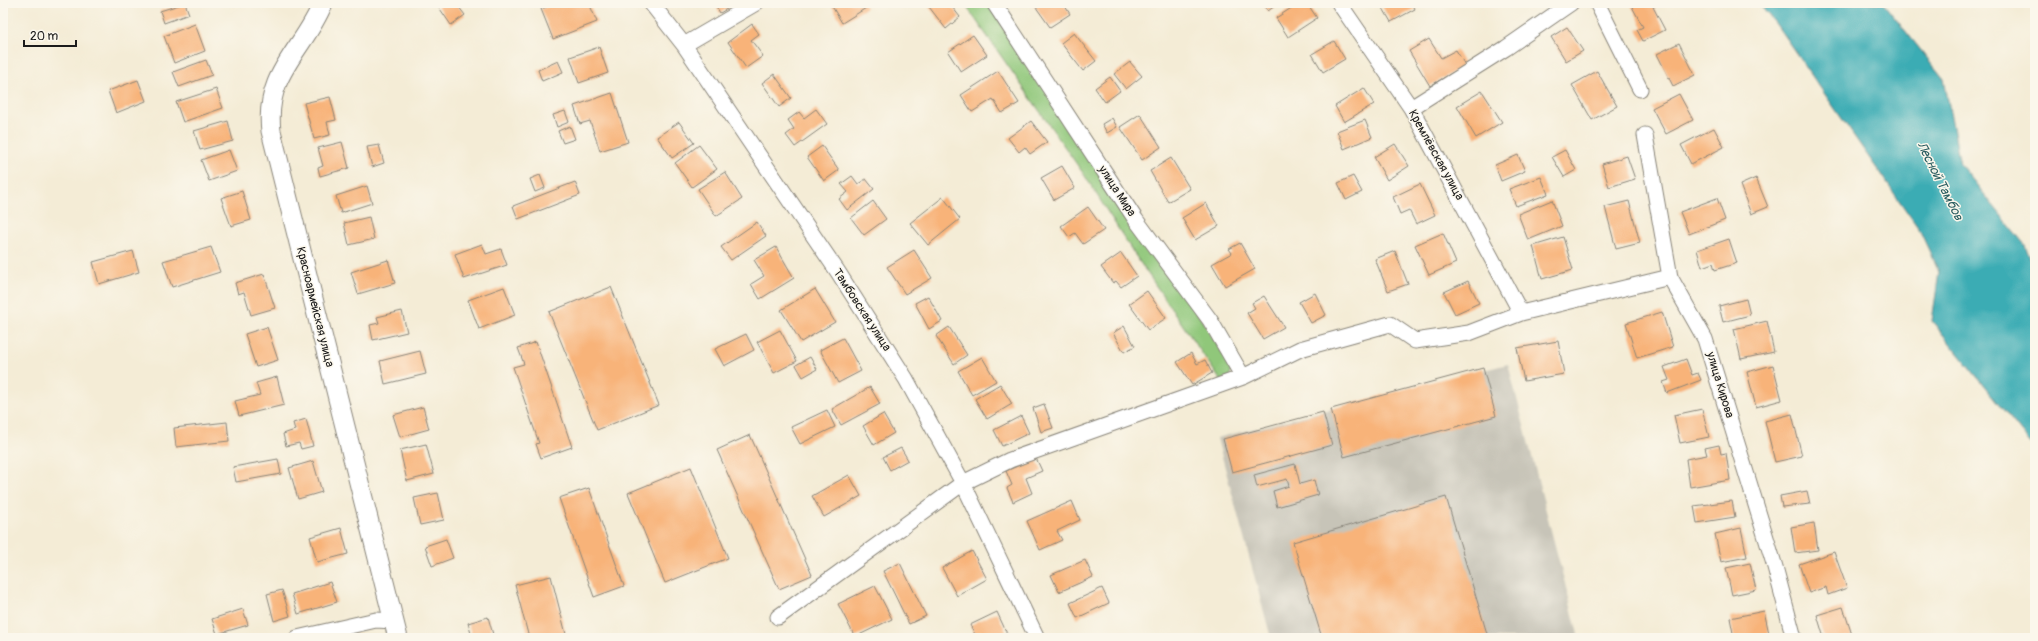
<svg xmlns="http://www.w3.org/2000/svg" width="2038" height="641" viewBox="0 0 2038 641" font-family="Pangolin,sans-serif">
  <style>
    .industrial { fill: #c7c4b8 }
    .green { fill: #90c77a; stroke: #56724b }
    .water { fill: #3bacb4; stroke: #2c6468 }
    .building { fill: #f8b379 }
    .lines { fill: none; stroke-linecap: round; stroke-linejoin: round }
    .minor-casing { stroke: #888479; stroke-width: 17 }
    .tertiary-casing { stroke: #888479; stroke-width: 21 }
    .minor { stroke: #fff; stroke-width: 15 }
    .tertiary { stroke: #fff; stroke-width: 19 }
    .labels { text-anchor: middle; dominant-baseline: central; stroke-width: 3; stroke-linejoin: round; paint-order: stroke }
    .street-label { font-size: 12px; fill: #1c1c1c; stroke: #fbf7ec }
    .water-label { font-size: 13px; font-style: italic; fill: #2a5d60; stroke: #fbf7ec }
  </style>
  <rect width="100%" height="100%" fill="#fbf7ec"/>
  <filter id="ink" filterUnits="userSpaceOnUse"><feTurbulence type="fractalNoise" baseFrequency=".025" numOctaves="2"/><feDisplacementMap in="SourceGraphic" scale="8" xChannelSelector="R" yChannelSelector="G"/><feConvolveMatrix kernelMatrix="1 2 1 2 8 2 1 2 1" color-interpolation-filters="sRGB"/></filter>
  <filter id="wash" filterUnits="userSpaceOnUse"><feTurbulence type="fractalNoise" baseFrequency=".012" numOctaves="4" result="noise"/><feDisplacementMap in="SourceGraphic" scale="16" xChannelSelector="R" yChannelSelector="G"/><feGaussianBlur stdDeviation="0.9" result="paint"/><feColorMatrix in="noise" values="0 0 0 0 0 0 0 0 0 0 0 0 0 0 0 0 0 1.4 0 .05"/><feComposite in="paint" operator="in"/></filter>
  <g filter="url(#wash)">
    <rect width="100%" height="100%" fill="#f4ecd6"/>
    <path class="industrial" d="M1508 364 1579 638H1271L1217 438Z"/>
    <path class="green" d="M964 3H987L1199 316 1232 368 1230 376 1221 381 1133 252 1085 176Z"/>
    <path class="water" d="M1758 3H1883L1944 79 1960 164 2025 245 2035 271V449L1932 321 1939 272 1919 229 1775 23Z"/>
    <g id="blocks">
      <path class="building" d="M185 3 189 14 164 23 160 11Z
        M436 3H461L458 6 465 15 451 25Z
        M557 3H589L597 22 553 39 541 9Z
        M714 3H737L720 13Z
        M830 3H863L866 8 842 23Z
        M926 3H949L960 17 946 29Z
        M1033 3H1063L1070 14 1050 27Z
        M1262 3H1279L1268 11Z
        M1299 3H1307L1317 18 1288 37 1276 18Z
        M1380 3H1412L1415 9 1391 22Z
        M1630 3H1662L1653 7 1665 30 1643 41 1637 30 1643 27Z
        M195 24 205 51 174 63 164 36Z
        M752 24 759 34 751 40 763 56 746 68 728 42Z
        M1567 27 1583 51 1566 61 1551 37Z
        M1074 33 1096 61 1083 71 1061 43Z
        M973 35 987 55 961 72 948 52Z
        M1429 39 1441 58 1456 50 1465 65 1430 86 1409 51Z
        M1334 41 1345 59 1323 72 1312 54Z
        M1679 43 1695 75 1673 86 1657 54Z
        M599 47 608 73 579 83 570 57Z
        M206 60 212 75 179 87 173 72Z
        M558 61 563 72 542 81 538 70Z
        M1130 62 1142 76 1126 89 1114 74Z
        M998 71 1019 103 1002 113 993 99 972 112 961 95Z
        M1597 71 1617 106 1592 120 1572 85Z
        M774 74 791 98 779 107 762 83Z
        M1110 77 1120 91 1105 102 1095 88Z
        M138 80 146 101 116 113 108 91Z
        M1364 88 1374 104 1344 122 1335 106Z
        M216 89 223 108 183 122 176 102Z
        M1482 91 1502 122 1476 138 1457 106Z
        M612 93 628 142 600 151 590 121 580 124 574 106Z
        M1679 94 1693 120 1666 134 1652 108Z
        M330 97 336 120 327 122 330 135 314 139 304 103Z
        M816 109 827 124 795 147 786 135 794 129 788 120 799 112 804 118Z
        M565 111 569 122 557 127 553 115Z
        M1140 114 1161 147 1142 160 1120 127Z
        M1112 118 1117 127 1107 133 1102 124Z
        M1365 120 1372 137 1344 149 1337 131Z
        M228 121 233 141 200 150 194 131Z
        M1031 121 1047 142 1030 154 1025 147 1019 152 1008 138Z
        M679 122 694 143 672 158 657 137Z
        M570 126 575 139 563 143 558 131Z
        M1714 128 1724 147 1691 164 1681 145Z
        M342 142 349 168 320 176 318 168 323 166 318 148Z
        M1395 144 1409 166 1387 180 1374 157Z
        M379 145 384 163 372 167 367 147Z
        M699 145 717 169 692 187 675 163Z
        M822 146 839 170 824 181 807 157Z
        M229 150 237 171 209 181 201 160Z
        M1565 150 1576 170 1564 177 1552 157Z
        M1518 155 1525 171 1501 181 1495 165Z
        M1627 156 1635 179 1609 187 1602 164Z
        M1171 158 1190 189 1168 202 1150 171Z
        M1062 166 1075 188 1054 200 1041 178Z
        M725 172 742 199 716 216 698 189Z
        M540 175 545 188 535 192 530 179Z
        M852 176 858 184 866 179 874 189 847 210 839 199 848 192 841 184Z
        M1353 176 1362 192 1346 200 1338 183Z
        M1541 177 1548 194 1516 206 1509 189Z
        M1756 178 1768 207 1751 214 1740 185Z
        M575 182 580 195 518 219 513 206Z
        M1420 184 1435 215 1416 224 1409 210 1400 214 1393 197Z
        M367 186 372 203 341 213 336 196Z
        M242 191 251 220 231 226 221 198Z
        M943 197 960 219 928 245 910 223Z
        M1717 198 1725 220 1689 234 1680 212Z
        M1552 200 1562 226 1528 240 1518 214Z
        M873 201 886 219 864 235 851 218Z
        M1629 201 1640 243 1616 249 1605 207Z
        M1206 203 1219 226 1195 240 1182 218Z
        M1088 207 1104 230 1083 244 1075 233 1069 237 1061 226Z
        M369 217 374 239 349 245 344 223Z
        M757 222 766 236 731 260 721 247Z
        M1443 233 1456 263 1429 275 1415 245Z
        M1563 237 1573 270 1542 279 1533 246Z
        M1729 239 1737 263 1715 270 1713 263 1702 267 1697 250Z
        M1240 243 1255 269 1225 286 1212 264 1232 253 1229 249Z
        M482 244 486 254 501 249 507 265 464 279 455 254Z
        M211 247 220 272 172 287 163 261Z
        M776 247 794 278 760 299 751 284 764 276 754 260Z
        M914 250 932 278 905 294 887 267Z
        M133 251 139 272 99 284 93 262Z
        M1395 251 1408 284 1388 291 1375 259Z
        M1121 253 1137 276 1121 287 1116 281 1113 283 1101 267Z
        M388 260 395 283 358 294 351 272Z
        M264 274 275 308 251 315 244 292 238 294 235 283Z
        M1468 281 1479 303 1455 314 1444 292Z
        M504 287 515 315 479 329 468 300Z
        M611 287 659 405 597 430 549 312Z
        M815 289 835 322 801 342 781 310Z
        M1147 291 1166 318 1148 330 1129 304Z
        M1315 293 1326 315 1311 323 1299 302Z
        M928 296 942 321 929 329 915 303Z
        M1264 296 1284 327 1263 339 1247 313 1255 308 1252 303Z
        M1746 299 1750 315 1723 322 1719 306Z
        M402 311 407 332 373 340 370 325 379 323 377 317Z
        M1662 312 1673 347 1637 358 1626 323Z
        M1767 321 1774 352 1741 359 1734 329Z
        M1124 326 1135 346 1124 352 1113 333Z
        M267 327 278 360 256 367 245 334Z
        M949 327 967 355 954 364 936 336Z
        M780 330 797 361 774 373 757 342Z
        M746 334 754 350 724 366 715 349Z
        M843 338 861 371 838 383 820 350Z
        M1558 341 1564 374 1524 381 1517 348Z
        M536 342 572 447 541 458 536 444 539 443 513 367 524 364 518 348Z
        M420 351 426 374 385 384 380 361Z
        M1191 353 1197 364 1205 360 1212 373 1192 385 1177 362Z
        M810 357 817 369 803 377 796 365Z
        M982 357 996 381 972 395 958 371Z
        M1686 359 1692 375 1698 373 1701 380 1667 393 1663 382 1669 380 1664 367Z
        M1773 365 1782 400 1756 407 1747 372Z
        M1483 368 1496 416 1344 457 1331 409Z
        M277 377 284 405 239 416 235 401 260 395 256 383Z
        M1000 384 1012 404 987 419 975 399Z
        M870 387 880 404 841 425 832 409Z
        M1044 404 1053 428 1041 432 1033 408Z
        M423 407 429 429 400 437 393 415Z
        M1702 409 1709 437 1680 443 1674 415Z
        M827 410 835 427 800 444 791 427Z
        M1323 412 1332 445 1232 472 1223 439Z
        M883 414 894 433 874 445 863 426Z
        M1792 414 1802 456 1775 462 1765 421Z
        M1021 416 1029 433 1002 446 994 430Z
        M306 419 313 446 301 449 299 443 286 446 283 434 295 430 293 423Z
        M227 422 229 441 176 447 174 428Z
        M750 435 812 575 779 589 717 450Z
        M426 444 434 474 407 481 400 450Z
        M1719 445 1721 454 1726 453 1730 480 1690 487 1686 459 1707 455 1705 448Z
        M901 448 908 460 890 470 883 457Z
        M1036 458 1042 471 1026 478 1032 493 1013 502 1007 488 1012 485 1006 471Z
        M278 459 281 474 236 482 233 467Z
        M313 461 322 492 298 499 289 468Z
        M1295 464 1300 484 1314 480 1318 495 1277 507 1273 491 1289 486 1287 479 1257 487 1254 475Z
        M691 467 728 558 665 583 628 493Z
        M849 475 861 496 824 517 812 496Z
        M589 488 624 586 594 597 559 498Z
        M1807 491 1810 504 1782 507 1780 496Z
        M438 493 444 520 420 525 414 498Z
        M1446 497 1488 637 1322 638 1293 542Z
        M1072 501 1080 520 1057 531 1062 540 1040 550 1027 521Z
        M1732 501 1735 517 1697 523 1694 506Z
        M1814 523 1818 550 1795 553 1791 527Z
        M341 528 348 554 317 562 310 537Z
        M1741 528 1747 557 1721 562 1715 534Z
        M446 539 453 558 432 566 425 546Z
        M972 551 987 579 957 596 942 568Z
        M1834 552 1847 588 1828 595 1826 587 1809 593 1799 564Z
        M1085 560 1093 577 1059 592 1051 575Z
        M900 563 926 616 909 624 883 571Z
        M1750 563 1756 590 1732 595 1726 568Z
        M551 576 567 638H529L515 585Z
        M330 582 337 602 298 614 292 594Z
        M875 586 892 619 855 637 838 604Z
        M1102 588 1109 603 1077 618 1070 603Z
        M282 590 290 616 274 621 267 594Z
        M1843 607 1853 638H1824L1817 615Z
        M243 609 248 625 217 634 212 619Z
        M1764 611 1770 638H1734L1730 618Z
        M997 612 1009 638H977L970 625Z
        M488 617 494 638H469L472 637 468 623Z
        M362 634 363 638H347V637Z"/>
    </g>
  </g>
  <g filter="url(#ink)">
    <use href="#blocks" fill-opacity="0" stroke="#888479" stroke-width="1"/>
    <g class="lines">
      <defs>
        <path id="minor" d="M651 3 684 45 838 272 906 379 963 483 1037 638
          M994 3 1136 220 1210 320 1243 377
          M1339 3 1411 108 1521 313
          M1597 3 1640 89
          M684 45 756 3
          M1411 108 1506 48 1571 3
          M1645 135 1670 277 1705 339 1775 567 1794 638
          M778 617 963 483 1010 460 1243 377 1300 349 1390 324 1415 341 1469 333 1521 313 1670 277
          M297 638 376 620 393 621"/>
        <path id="tertiary" d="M323 3C304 50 264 73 271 131L398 638"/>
      </defs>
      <use href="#minor" class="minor-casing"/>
      <use href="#tertiary" class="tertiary-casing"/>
      <use href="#minor" class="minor"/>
      <use href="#tertiary" class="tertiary"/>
    </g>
  </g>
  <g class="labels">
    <g class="street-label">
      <text transform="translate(1436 155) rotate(61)">Кремлёвская улица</text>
      <text transform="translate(1117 191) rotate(57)">улица Мира</text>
      <text transform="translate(315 307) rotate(76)">Красноармейская улица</text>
      <text transform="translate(862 310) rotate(57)">Тамбовская улица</text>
      <text transform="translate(1720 385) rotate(73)">улица Кирова</text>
    </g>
    <g class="water-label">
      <text transform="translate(1940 181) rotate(63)">Лесной Тамбов</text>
    </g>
  </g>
  <rect width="2038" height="641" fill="none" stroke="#fbf7ec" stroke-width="16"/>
  <path d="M24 40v6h52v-6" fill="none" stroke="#1c1c1c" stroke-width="2"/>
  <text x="30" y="40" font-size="12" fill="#1c1c1c" stroke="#fbf7ec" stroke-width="3" paint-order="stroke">20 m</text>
</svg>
